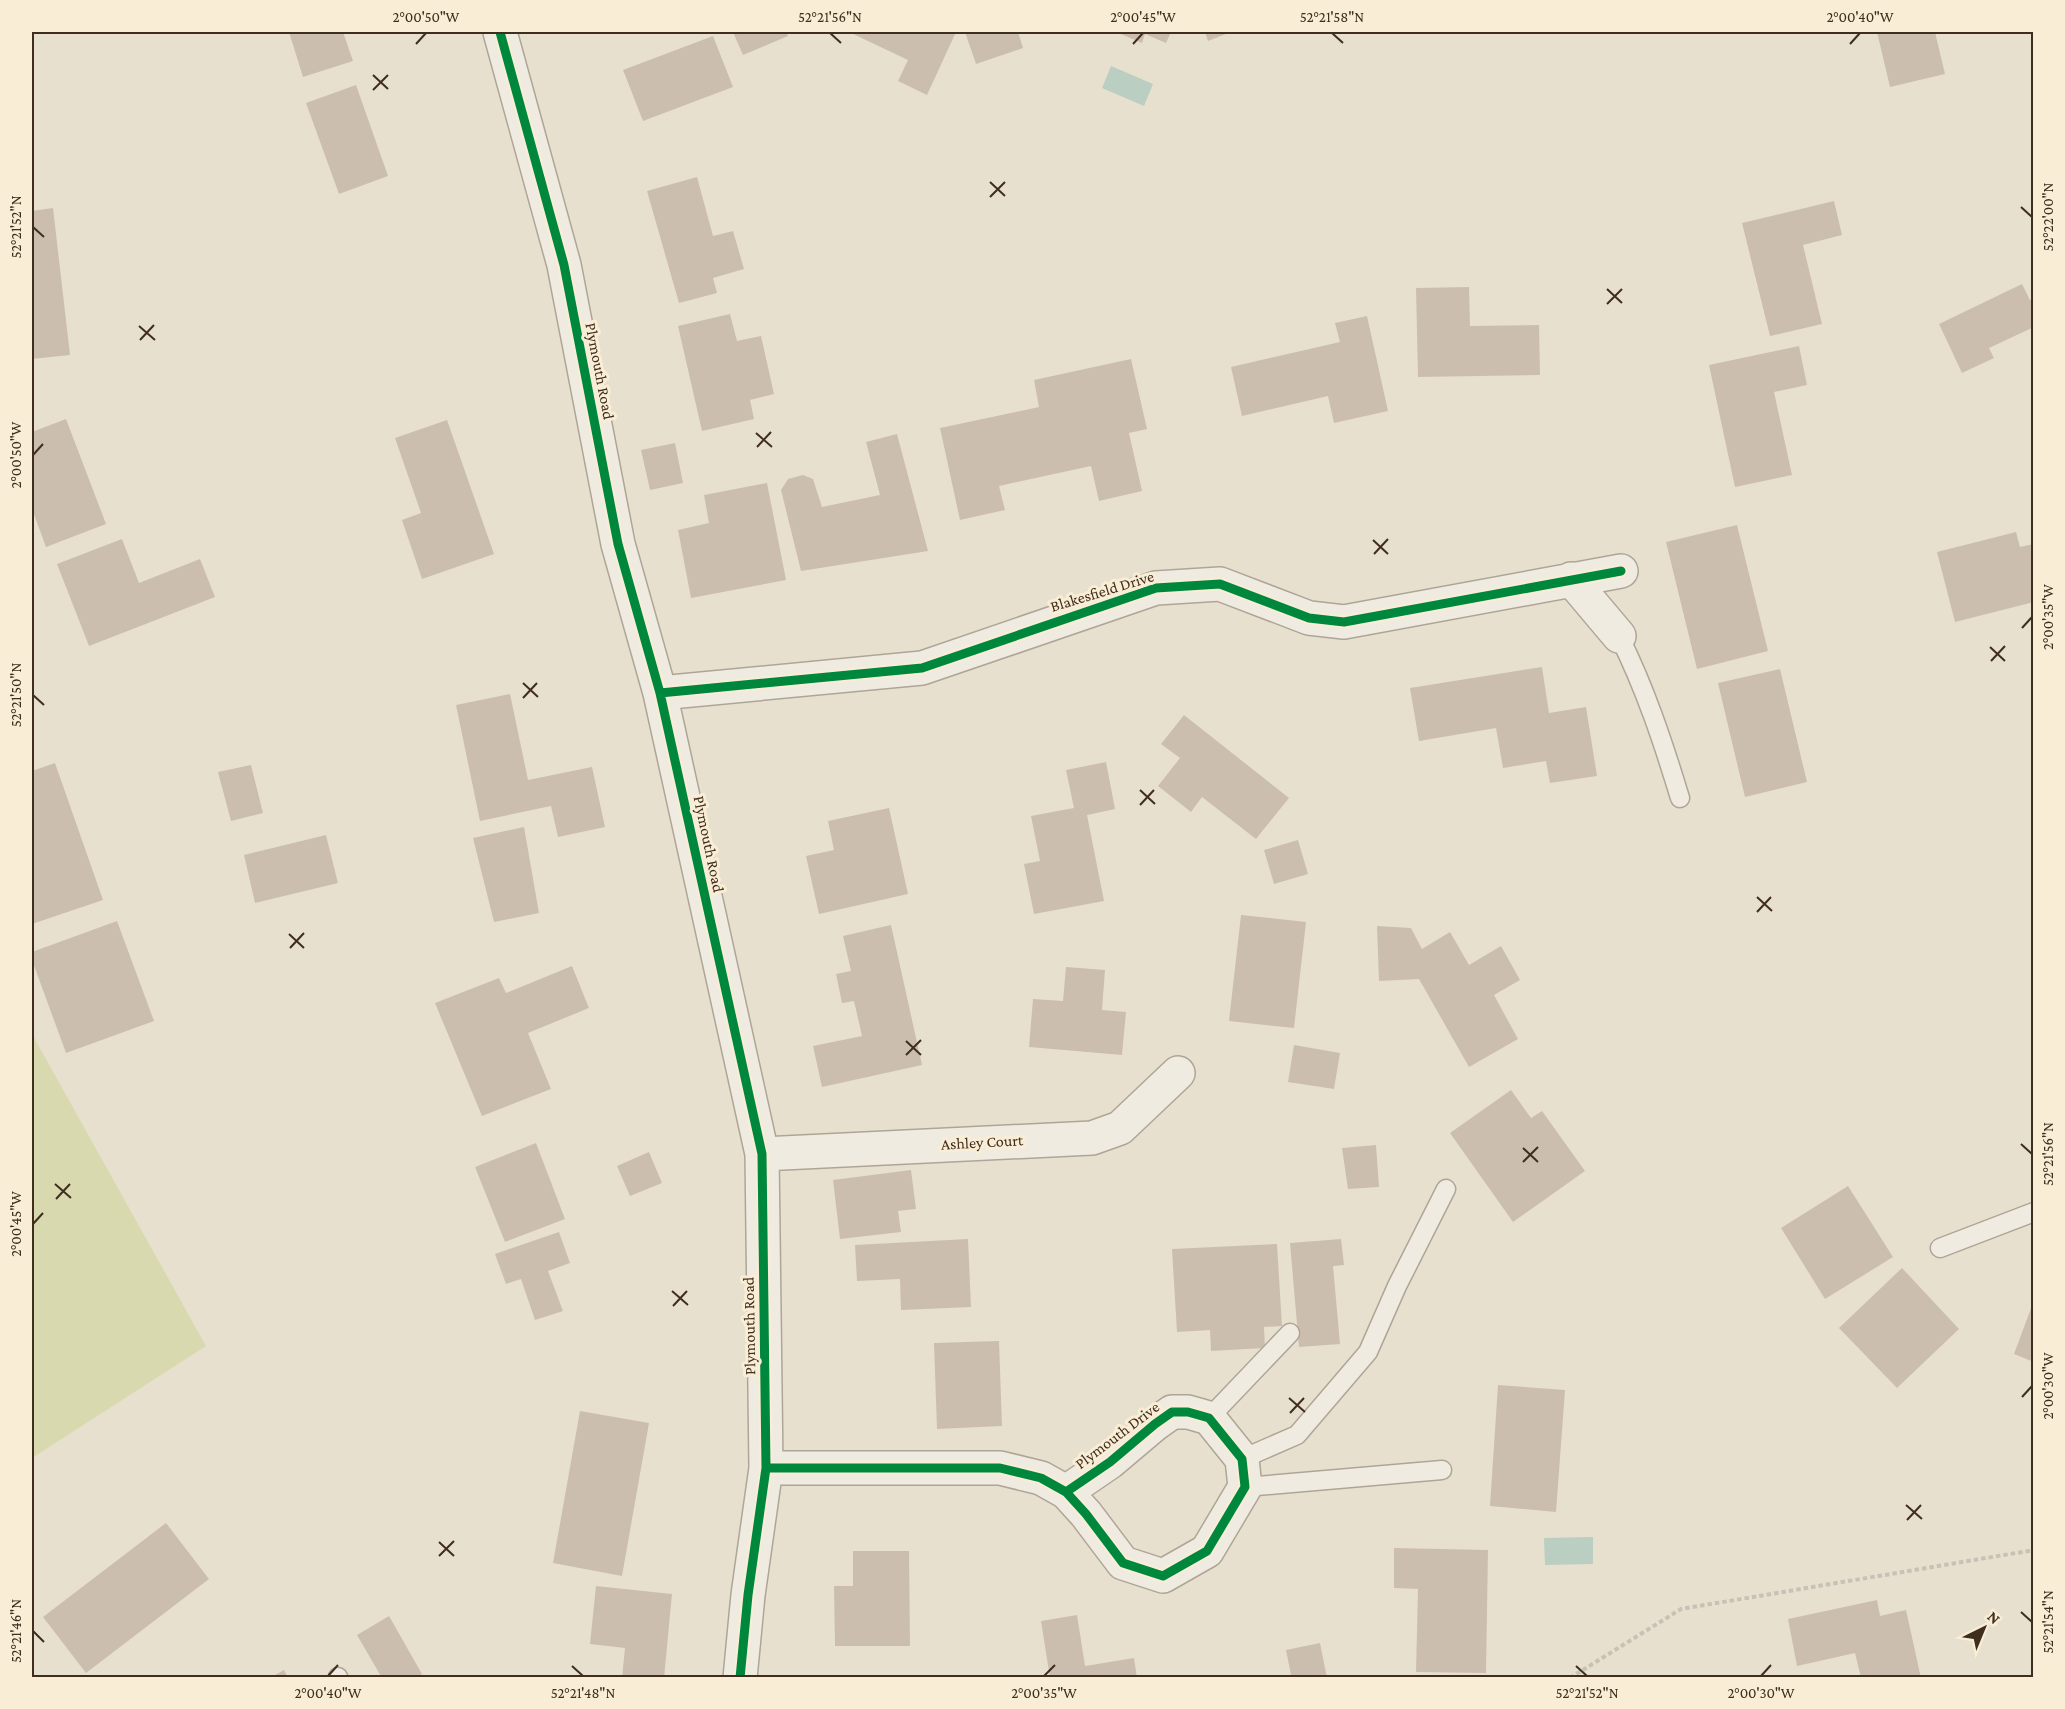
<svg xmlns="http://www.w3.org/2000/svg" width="2065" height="1709" viewBox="0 0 2065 1709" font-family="'Crimson Pro',serif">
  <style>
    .green { fill: #d9d9af }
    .water { fill: #bacec1 }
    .building { fill: #ccbeaf }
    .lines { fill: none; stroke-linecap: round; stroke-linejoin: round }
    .lane-casing { stroke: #aea597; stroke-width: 21 }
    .street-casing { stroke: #aea597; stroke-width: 36 }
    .path { stroke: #c9c1b7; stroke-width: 4; stroke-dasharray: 4.5 3; stroke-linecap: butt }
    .lane { stroke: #f0ebe1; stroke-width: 18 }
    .street { stroke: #f0ebe1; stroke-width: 33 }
    .cycleway-casing { stroke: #f9eed5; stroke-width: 13 }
    .cycleway { stroke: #00873e; stroke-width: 9 }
    .ticks { fill: none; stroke: #3f2d1d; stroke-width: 2 }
    .labels { text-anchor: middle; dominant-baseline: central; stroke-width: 6; stroke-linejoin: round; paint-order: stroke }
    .street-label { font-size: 16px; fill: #3f2d1d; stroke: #f9eed5 }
    .neatline { fill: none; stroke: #3f2d1d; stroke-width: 2 }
    .ticks-label { font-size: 15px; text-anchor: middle; fill: #3f2d1d }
  </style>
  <rect width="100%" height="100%" fill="#e8e0ce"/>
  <path class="green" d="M32 1034 206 1346 32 1458Z"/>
  <path class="water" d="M1111 66 1153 84 1144 106 1102 88Z
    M1593 1537V1564L1545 1565 1544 1538Z"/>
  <path class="building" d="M289 32H343L353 61 303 77Z
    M733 32H786L788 36 743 55Z
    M849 32H956L927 95 898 81 908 60Z
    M965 32H1018L1023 48 976 64Z
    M1116 32H1171L1166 43 1145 34 1142 43Z
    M1205 32H1231L1208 41Z
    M1877 32H1935L1945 74 1890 87Z
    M713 36 733 87 643 121 623 70Z
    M356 85 388 176 339 194 306 103Z
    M697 177 713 236 733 231 744 269 713 278 717 293 679 303 647 191Z
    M1834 201 1842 235 1803 245 1822 324 1770 336 1742 223Z
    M53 208 70 355 32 359V211Z
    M2022 284 2030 300 2034 298V327L1989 348 1994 358 1962 373 1939 324Z
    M1469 287 1470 326 1539 325 1540 375 1418 377 1416 288Z
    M730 314 737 341 761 336 774 394 750 400 754 419 702 431 678 326Z
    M1367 316 1388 411 1334 423 1328 396 1242 416 1231 367 1340 342 1335 323Z
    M1799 346 1807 385 1774 392 1792 475 1735 487 1709 365Z
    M1131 359 1147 429 1129 433 1142 491 1099 501 1091 466 999 486 1005 510 960 520 940 428 1039 407 1034 380Z
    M66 419 106 524 46 547 32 509V432Z
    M447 420 494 554 422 579 402 520 421 513 395 438Z
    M897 434 928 551 801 571 781 490 788 479 803 475 813 479 822 507 880 495 866 442Z
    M675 443 683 483 650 490 641 450Z
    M767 483 786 580 691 598 678 530 709 523 704 495Z
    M1737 525 1768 651 1697 669 1666 542Z
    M2016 532 2020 547 2034 544V602L1955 622 1937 552Z
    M122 539 139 583 200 559 215 597 89 646 57 564Z
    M1542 667 1549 713 1586 707 1597 776 1550 783 1546 761 1503 768 1496 728 1419 741 1410 688Z
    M1780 669 1807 782 1745 797 1718 683Z
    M510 694 528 780 592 767 605 827 558 837 551 806 480 821 456 705Z
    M1184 715 1289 798 1256 839 1202 797 1191 812 1158 786 1180 758 1161 744Z
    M1106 762 1115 809 1087 815 1104 901 1034 914 1024 864 1040 861 1031 816 1074 808 1066 770Z
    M55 763 103 900 32 924V771Z
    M251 765 263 813 231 821 218 772Z
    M889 808 908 894 819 914 806 856 834 850 828 821Z
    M524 827 539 913 494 922 473 838Z
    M326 835 338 883 255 903 244 855Z
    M1298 840 1308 874 1274 884 1264 850Z
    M1241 915 1306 922 1294 1028 1229 1021Z
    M117 921 154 1021 66 1053 32 960V952Z
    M891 925 922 1065 822 1087 813 1046 862 1036 854 1001 842 1003 836 974 851 971 843 936Z
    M1377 926 1411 928 1422 949 1450 932 1469 965 1501 946 1520 980 1494 995 1518 1039 1469 1067 1419 979 1379 981Z
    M572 966 589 1008 528 1033 551 1089 482 1116 435 1003 499 978 506 993Z
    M1066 967 1105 970 1102 1010 1126 1012 1122 1055 1029 1047 1033 999 1063 1001Z
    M1294 1045 1340 1053 1334 1089 1288 1082Z
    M1511 1090 1531 1118 1542 1111 1585 1171 1513 1222 1450 1133Z
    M536 1143 565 1219 505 1242 475 1167Z
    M1376 1145 1379 1187 1348 1189 1342 1148Z
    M649 1152 662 1183 630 1196 617 1166Z
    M911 1170 916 1209 898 1211 901 1232 840 1239 833 1180Z
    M1848 1186 1893 1257 1825 1299 1781 1228Z
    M559 1232 570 1263 548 1271 563 1311 535 1320 521 1279 506 1284 495 1254Z
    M968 1239 971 1307 901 1310 900 1279 857 1281 855 1245Z
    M1341 1239 1344 1265 1333 1266 1340 1344 1299 1347 1290 1243Z
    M1277 1244 1282 1326 1264 1327 1265 1348 1211 1351 1210 1330 1177 1332 1172 1249Z
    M1902 1268 1959 1329 1897 1388 1839 1328Z
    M2033 1303H2034V1362L2014 1354Z
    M999 1341 1002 1426 937 1429 934 1343Z
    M1498 1385 1565 1390 1556 1512 1490 1506Z
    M580 1411 649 1423 622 1576 553 1563Z
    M166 1523 209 1579 86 1673 43 1617Z
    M1394 1548 1488 1550 1486 1673 1416 1672 1418 1589 1394 1588Z
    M853 1551H909L910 1646H835L834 1586H853Z
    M596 1586 672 1594 664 1678H622L625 1648 590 1644Z
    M1877 1600 1880 1616 1906 1610 1921 1678H1861L1855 1653 1797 1666 1788 1619Z
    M1077 1615 1085 1666 1134 1658 1137 1678H1050L1041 1621Z
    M389 1616 422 1674 416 1678H382L357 1635Z
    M1320 1643 1327 1678H1286L1291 1675 1286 1650Z
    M284 1670 288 1678H270Z"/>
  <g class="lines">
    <defs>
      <path id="lane" d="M1619 636C1645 688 1663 742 1680 798
        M1940 1248 2034 1212
        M1209 1418 1290 1333
        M1242 1459 1297 1435 1368 1352 1397 1286 1446 1189
        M1245 1487 1442 1470
        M338 1677V1678"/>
      <path id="street" d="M500 32 564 265 618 544 660 693 762 1154 766 1468 748 1595 740 1678
        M1571 579 1619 636
        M660 693 922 668 1156 588 1220 584 1309 618 1344 622 1621 571
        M762 1154 1092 1138 1120 1128 1178 1073
        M766 1468H1000L1041 1478 1066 1492 1110 1462 1155 1424 1172 1412H1188L1209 1418 1242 1459 1245 1487 1207 1551 1163 1576 1123 1563 1086 1514 1066 1492"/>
    </defs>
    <use href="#lane" class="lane-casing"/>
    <use href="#street" class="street-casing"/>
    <path class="path" d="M1570 1678 1681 1609 2034 1550"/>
    <use href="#lane" class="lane"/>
    <use href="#street" class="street"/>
    <defs>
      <path id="cycleway" d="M500 32 564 265 618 544 660 693 762 1154 766 1468 748 1595 740 1678
        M660 693 922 668 1156 588 1220 584 1309 618 1344 622 1621 571
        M766 1468H1000L1041 1478 1066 1492 1110 1462 1155 1424 1172 1412H1188L1209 1418 1242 1459 1245 1487 1207 1551 1163 1576 1123 1563 1086 1514 1066 1492"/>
    </defs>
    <use href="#cycleway" class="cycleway-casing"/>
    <use href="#cycleway" class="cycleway"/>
  </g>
  <path class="ticks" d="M830 33 841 43M1332 33 1343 43M416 44 426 33M1133 44 1143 33M1850 44 1860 33M373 75 388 89M373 90 388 75M990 182 1005 196M990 197 1005 182M2021 207 2032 217M33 227 44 237M1607 289 1622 303M1607 304 1622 289M139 326 155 340M140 340 154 325M756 433 772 447M757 447 771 432M33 455 43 444M1373 540 1388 554M1374 554 1388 539M2022 628 2032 617M1990 647 2005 661M1991 661 2005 646M523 683 538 697M33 695 44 705M523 698 537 683M1140 790 1155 804M1140 805 1154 790M1757 897 1772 911M1757 912 1771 897M289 934 304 948M290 948 304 933M906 1041 921 1055M906 1055 921 1040M2021 1144 2032 1154M1523 1148 1538 1162M1523 1162 1538 1147M55 1184 71 1198M56 1199 70 1184M33 1224 43 1213M672 1291 688 1305M673 1306 687 1291M2022 1397 2032 1386M1289 1398 1305 1412M1290 1413 1304 1398M1906 1505 1922 1519M1907 1520 1921 1505M439 1542 454 1556M439 1556 454 1541M2021 1612 2032 1622M33 1631 44 1642M572 1666 583 1676M1576 1666 1587 1676M328 1676 338 1665M1044 1676 1055 1665M1761 1676 1771 1665"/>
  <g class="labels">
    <g class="street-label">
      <text transform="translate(600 371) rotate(79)">Plymouth Road</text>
      <text transform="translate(1102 591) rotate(-17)">Blakesfield Drive</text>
      <text transform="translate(709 844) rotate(78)">Plymouth Road</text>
      <text transform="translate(982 1142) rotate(-3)">Ashley Court</text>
      <text transform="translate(749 1326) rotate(-91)">Plymouth Road</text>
      <text transform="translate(1117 1435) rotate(-37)">Plymouth Drive</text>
    </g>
  </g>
  <rect width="2065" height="1709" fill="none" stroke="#f9eed5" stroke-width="66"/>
  <g transform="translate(1984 1628) rotate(43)" stroke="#f9eed5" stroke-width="4.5" paint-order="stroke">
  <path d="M0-4.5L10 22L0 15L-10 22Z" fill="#3f2d1d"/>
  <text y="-9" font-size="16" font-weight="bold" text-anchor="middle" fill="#3f2d1d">N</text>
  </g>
  <rect x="33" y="33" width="1999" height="1643" class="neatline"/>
  <g class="ticks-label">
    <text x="426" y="22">2°00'50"W</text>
    <text x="830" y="22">52°21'56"N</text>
    <text x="1143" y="22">2°00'45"W</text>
    <text x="1332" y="22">52°21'58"N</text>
    <text x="1860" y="22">2°00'40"W</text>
    <text transform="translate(2048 217) rotate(-90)" y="5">52°22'00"N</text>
    <text transform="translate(16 227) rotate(-90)" y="5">52°21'52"N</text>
    <text transform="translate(16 455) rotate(-90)" y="5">2°00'50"W</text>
    <text transform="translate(2048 617) rotate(-90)" y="5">2°00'35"W</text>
    <text transform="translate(16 695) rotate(-90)" y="5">52°21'50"N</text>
    <text transform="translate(2048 1154) rotate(-90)" y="5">52°21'56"N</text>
    <text transform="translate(16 1224) rotate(-90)" y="5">2°00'45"W</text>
    <text transform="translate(2048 1386) rotate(-90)" y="5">2°00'30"W</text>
    <text transform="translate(2048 1622) rotate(-90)" y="5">52°21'54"N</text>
    <text transform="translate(16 1631) rotate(-90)" y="5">52°21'46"N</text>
    <text x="328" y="1698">2°00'40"W</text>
    <text x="583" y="1698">52°21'48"N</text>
    <text x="1044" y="1698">2°00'35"W</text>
    <text x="1587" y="1698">52°21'52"N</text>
    <text x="1761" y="1698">2°00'30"W</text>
  </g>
</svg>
